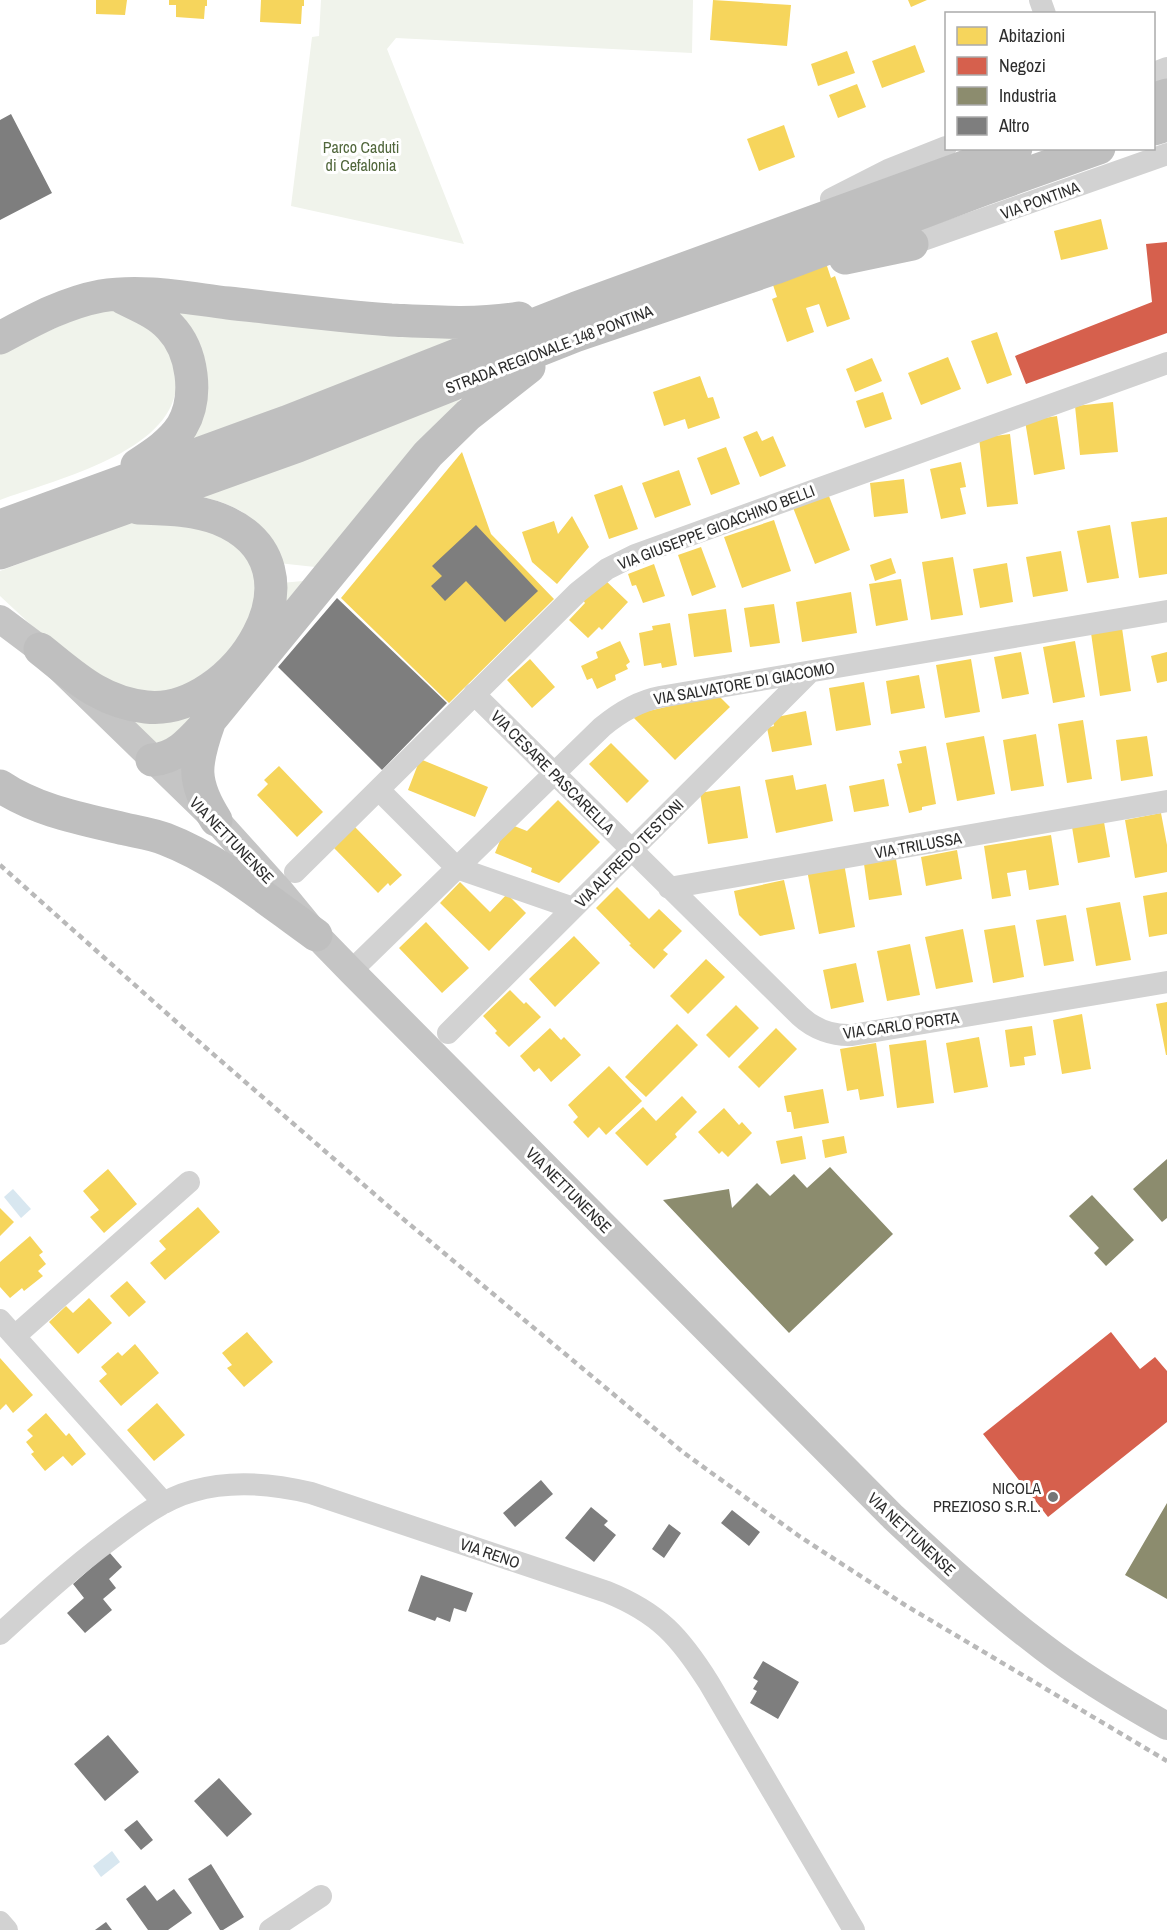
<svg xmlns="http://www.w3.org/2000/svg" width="1167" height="1930" viewBox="0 0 1167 1930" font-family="'Archivo Narrow',sans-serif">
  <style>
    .green { fill: #f0f3eb }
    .water { fill: #d8e7f0 }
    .homes { fill: #f6d55c }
    .shops { fill: #d6604d }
    .industry { fill: #8c8c6e }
    .building { fill: #7e7e7e }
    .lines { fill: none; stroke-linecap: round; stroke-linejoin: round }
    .minor { stroke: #d2d2d2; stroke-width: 22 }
    .major { stroke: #c5c5c5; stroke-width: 28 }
    .highway { stroke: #bfbfbf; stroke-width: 33 }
    .rail { stroke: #b9b9b9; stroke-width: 4.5; stroke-dasharray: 6 4.5; stroke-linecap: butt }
    .poi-dot { fill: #767676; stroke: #fff; stroke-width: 2 }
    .labels { text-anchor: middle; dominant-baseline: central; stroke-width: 6; stroke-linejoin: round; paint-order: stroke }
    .park-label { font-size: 16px; fill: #51673c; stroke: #fff }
    .street-label { font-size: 16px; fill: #2d2d2d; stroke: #fff }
    .poi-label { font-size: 16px; fill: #2d2d2d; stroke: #fff; text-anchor: end }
  </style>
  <rect width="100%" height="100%" fill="#fff"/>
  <path class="green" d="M321 0H693L692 53 396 38 387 49 464 244 291 206 312 37 319 36Z
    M171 302 447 328 457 340 171 449 180 441Z
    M102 307 135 312 176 357C176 368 178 382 175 394 162 455 51 481 0 500V353Z
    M465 394 315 567 278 563C271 550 265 537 257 525 244 508 218 500 198 496Z
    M135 520 238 535 262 592 236 648 184 688 134 695 74 665 0 596V571Z
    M303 581 276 614 281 583Z
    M199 705 180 735 158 743 149 740 125 709Z"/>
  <path class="water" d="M13 1189 31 1209 21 1218 4 1197Z
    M112 1851 120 1862 101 1877 93 1866Z"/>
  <path class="homes" d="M96 0H127L125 15 96 14Z
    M169 0H207V6H205L204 19 176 17V5H169Z
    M261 0H304V6H302L301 24 260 22Z
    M713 0 791 5 787 46 710 40Z
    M908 0H927L911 7Z
    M915 45 925 72 882 88 872 61Z
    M847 51 855 73 818 86 811 64Z
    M857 84 866 107 838 118 829 95Z
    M784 125 795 157 759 171 747 139Z
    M1101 219 1108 249 1061 260 1054 231Z
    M826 263 831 278 835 276 850 319 827 327 819 304 806 308 814 332 787 342 772 299 777 297 772 282Z
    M997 332 1012 375 987 384 971 341Z
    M948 357 961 389 921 405 908 373Z
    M872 358 882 381 855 392 846 369Z
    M700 376 708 398 713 397 720 418 688 429 685 419 664 426 653 392Z
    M883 392 892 419 865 428 856 401Z
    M1113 402 1118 452 1080 455 1075 406Z
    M1057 416 1065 469 1034 475 1025 421Z
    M757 431 762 441 773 436 786 466 760 477 743 437Z
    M1010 434 1018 504 987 507 979 438Z
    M726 447 740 484 711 495 697 458Z
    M462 452 491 534 554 599 449 703 341 598Z
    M961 462 966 487 960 488 966 514 941 519 930 469Z
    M679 470 691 505 655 518 642 483Z
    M904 479 908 513 874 517 870 483Z
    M622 485 638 529 609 539 594 495Z
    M827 491 850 550 815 564 792 505Z
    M572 516 589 547 557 584 532 562 522 532 554 521 558 534Z
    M1167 517V574L1139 578 1131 522Z
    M774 520 791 571 742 588 724 537Z
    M1110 525 1119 578 1087 583 1077 531Z
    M701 547 716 587 692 596 678 555Z
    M1061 551 1068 591 1033 597 1026 557Z
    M953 557 963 615 931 620 922 562Z
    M891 558 896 573 875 581 870 565Z
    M1007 563 1013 602 980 608 973 569Z
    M654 564 665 596 643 603 636 585 632 586 628 574Z
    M604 579 628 602 602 630 599 627 588 638 569 620 585 603 583 600Z
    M901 579 908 620 876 626 869 584Z
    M851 592 857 633 802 642 796 602Z
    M774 604 780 643 750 647 744 608Z
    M726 609 732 652 694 657 688 614Z
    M670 623 677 665 662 668 661 663 644 666 639 633 653 630 652 626Z
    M1122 628 1131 691 1100 696 1091 633Z
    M620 641 630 662 626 665 628 669 615 675 616 680 597 689 592 678 587 680 581 666 598 658 596 652Z
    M1075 641 1085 697 1053 703 1043 647Z
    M1021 652 1029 694 1002 699 994 657Z
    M1167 652V681L1157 683 1151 656Z
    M530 659 555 687 532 708 507 680Z
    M971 659 980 712 945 718 936 665Z
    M919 675 925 708 891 714 886 681Z
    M864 682 871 725 836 731 829 688Z
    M718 695 730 707 675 760 631 715Z
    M806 711 812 745 772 752 767 728 774 726 772 718Z
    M1083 720 1092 779 1067 783 1058 724Z
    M1036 734 1044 786 1011 791 1003 740Z
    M984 736 995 794 957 801 946 743Z
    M1147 736 1153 776 1121 781 1116 740Z
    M611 743 649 781 627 803 589 764Z
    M926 746 936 804 922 807V810L909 813 897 764 902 763 899 751Z
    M420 759 488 787 475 817 408 790Z
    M279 766 323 812 297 837 257 795 268 784 264 780Z
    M793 775 796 790 826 784 833 821 776 833 765 780Z
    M884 779 889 806 854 812 849 786Z
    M740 786 748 838 708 844 700 793Z
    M558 800 600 842 559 883 531 872 532 868 495 853 507 823 527 831Z
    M1161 813 1167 845V872L1135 878 1125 820Z
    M1104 822 1110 857 1078 863 1072 827Z
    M353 825 402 875 390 886 388 883 378 893 334 848Z
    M1051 835 1059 885 1029 890 1026 870 1007 873 1011 896 992 899 984 846Z
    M957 850 962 879 926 886 921 857Z
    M896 859 902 895 869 900 864 864Z
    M844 863 855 927 819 934 807 870Z
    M784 880 795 929 760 936 739 915 734 891Z
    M460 882 490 912 507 894 526 913 489 951 440 903Z
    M617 887 649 919 659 909 682 931 663 950 668 954 654 969 629 945 631 944 596 908Z
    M1167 892V934L1149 937 1143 896Z
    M1120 902 1131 960 1096 966 1086 908Z
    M1066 915 1074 961 1044 966 1036 920Z
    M426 922 469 968 442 993 399 948Z
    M1015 925 1024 977 993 983 984 930Z
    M963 929 973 982 936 989 925 937Z
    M574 936 600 963 555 1007 529 979Z
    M910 944 920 995 887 1001 877 951Z
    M706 959 725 977 688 1014 670 996Z
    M856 963 864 1002 831 1009 823 970Z
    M510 990 524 1004 526 1002 541 1017 509 1047 495 1033 497 1031 483 1016Z
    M1167 1002V1055H1166L1156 1004Z
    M736 1005 759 1028 729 1058 706 1035Z
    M1082 1014 1091 1069 1062 1074 1053 1020Z
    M677 1024 698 1045 646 1097 625 1077Z
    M1032 1026 1036 1055 1024 1057 1025 1065 1010 1067 1005 1030Z
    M550 1028 561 1040 564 1037 581 1055 551 1082 539 1068 534 1072 520 1056Z
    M776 1028 797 1049 759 1088 738 1067Z
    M979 1037 988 1087 954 1093 946 1043Z
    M926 1040 934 1103 897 1108 889 1045Z
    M876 1043 884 1096 860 1100 858 1089 847 1091 840 1049Z
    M609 1066 642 1101 606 1135 599 1127 588 1138 573 1122 578 1117 568 1105Z
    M823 1089 829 1123 794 1129 791 1112H787L784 1096Z
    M682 1096 697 1112 675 1134 677 1137 647 1166 615 1133 643 1107 656 1121Z
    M724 1108 739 1125 742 1122 752 1133 728 1157 722 1151 719 1154 698 1132Z
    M802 1136 806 1159 781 1164 776 1141Z
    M844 1136 847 1153 825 1158 822 1140Z
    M108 1169 137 1204 104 1233 90 1217 99 1210 83 1191Z
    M198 1207 220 1232 165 1280 150 1263 166 1249 159 1241Z
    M0 1208 14 1222 0 1236Z
    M30 1236 43 1252 39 1255 46 1264 38 1271 43 1276 24 1291 22 1288 10 1298 0 1287V1262Z
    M127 1281 146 1302 129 1317 110 1296Z
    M89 1298 112 1323 78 1354 49 1322 66 1306 73 1313Z
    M247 1332 273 1362 244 1387 227 1368 232 1365 222 1353Z
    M135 1344 159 1373 121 1406 99 1381 107 1374 101 1367 118 1352 122 1356Z
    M0 1358 33 1395 13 1413 6 1404 0 1410Z
    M157 1403 185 1435 154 1461 127 1430Z
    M46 1413 66 1436 69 1433 86 1454 72 1466 63 1456 45 1471 31 1454 34 1452 26 1442 33 1436 27 1430Z"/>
  <path class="shops" d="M1167 242V333L1026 384 1015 356 1152 302 1146 244Z
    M1111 1332 1140 1369 1155 1357 1167 1371V1422L1048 1517 983 1434Z"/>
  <path class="industry" d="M1167 1159V1218L1162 1222 1133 1189Z
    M830 1167 893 1234 789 1333 663 1200 729 1189 732 1208 757 1183 770 1196 794 1174 807 1188Z
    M1092 1195 1134 1240 1106 1266 1094 1253 1099 1248 1069 1216Z
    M1167 1503V1599L1125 1575Z"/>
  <path class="building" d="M11 114 52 193 0 220V120Z
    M476 525 538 591 505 622 466 581 445 601 431 586 442 576 432 566Z
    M337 598 447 703 382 770 278 667Z
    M541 1480 553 1494 515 1527 503 1513Z
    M591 1507 608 1521 604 1525 616 1535 594 1562 565 1538Z
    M732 1510 760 1532 749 1546 721 1523Z
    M669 1524 681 1533 664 1558 652 1549Z
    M109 1552 122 1567 109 1579 116 1588 103 1599 112 1610 85 1633 67 1613 84 1598 73 1584Z
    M421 1575 473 1593 466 1612 454 1608 450 1622 437 1617 435 1621 408 1611Z
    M763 1661 799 1682 778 1719 750 1703 757 1691 753 1689 758 1681 753 1678Z
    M108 1735 139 1772 105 1801 74 1764Z
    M219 1778 252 1814 227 1837 194 1801Z
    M137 1820 153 1840 141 1850 124 1830Z
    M211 1864 244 1917 223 1930H220L188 1879Z
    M145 1885 157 1901 174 1889 192 1913 168 1930H148L126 1899Z
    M106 1922 112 1930H95Z"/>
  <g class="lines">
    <path class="minor" d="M1040 0 1045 14
      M1154 73 1167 68
      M831 199 888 170 946 147
      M912 244 1167 154
      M474 694 800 1016C814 1029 833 1036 852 1035L1167 982
      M379 790 457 868 573 908
      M295 872 578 592 607 569 635 555 1167 363
      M669 888 1167 801
      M351 971 602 727C619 713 639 701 660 697L1167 611
      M448 1033 810 672
      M0 1320 164 1503
      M15 1336 189 1182
      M0 1634C36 1601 72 1568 111 1539 136 1520 163 1499 193 1491 231 1480 274 1484 311 1493L607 1592C659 1613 680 1637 709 1683L854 1930
      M0 1922 7 1930
      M270 1930 321 1896"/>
    <path class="major" d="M0 619 40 649 216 820 279 890 316 935 351 971 893 1517C941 1562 990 1607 1043 1647 1082 1677 1124 1702 1167 1726"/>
    <path class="highway" d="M1154 99 1167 95
      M1154 129 1167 125
      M845 258 912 244
      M123 298C139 306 157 313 170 327 193 351 199 397 182 426 171 443 154 454 137 465
      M0 338C32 321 64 303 101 296 143 289 186 298 228 303 282 309 337 316 391 320 434 322 476 325 519 318
      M0 526 286 422 576 308 1016 148
      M0 553 298 446 575 336 775 268 984 189 1099 148
      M40 649C74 676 100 702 146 707 232 717 335 566 219 519 194 509 165 509 138 508
      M209 723C194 765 192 782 216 820
      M152 760C179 758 193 738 211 719L428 454 468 415 529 367
      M0 786C37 811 83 819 125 829 138 832 152 834 165 839 220 860 268 901 316 935"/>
    <path class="rail" d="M0 865 190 1034 402 1218 684 1453 799 1536 905 1605 1167 1761"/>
  </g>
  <circle class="poi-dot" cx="1053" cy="1497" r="6"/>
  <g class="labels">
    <g class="park-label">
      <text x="361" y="147">Parco Caduti<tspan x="361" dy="18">di Cefalonia</tspan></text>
    </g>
    <g class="street-label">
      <text transform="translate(1040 200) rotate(-20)">VIA PONTINA</text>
      <text transform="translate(549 349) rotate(-21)">STRADA REGIONALE 148 PONTINA</text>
      <text transform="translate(716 527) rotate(-21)">VIA GIUSEPPE GIOACHINO BELLI</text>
      <text transform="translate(744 683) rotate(-10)">VIA SALVATORE DI GIACOMO</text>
      <text transform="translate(553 772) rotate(45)">VIA CESARE PASCARELLA</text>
      <text transform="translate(232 840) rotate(46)">VIA NETTUNENSE</text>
      <text transform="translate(918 845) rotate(-10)">VIA TRILUSSA</text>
      <text transform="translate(629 853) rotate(-45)">VIA ALFREDO TESTONI</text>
      <text transform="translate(901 1025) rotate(-8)">VIA CARLO PORTA</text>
      <text transform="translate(569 1190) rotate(45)">VIA NETTUNENSE</text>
      <text transform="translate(912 1534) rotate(43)">VIA NETTUNENSE</text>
      <text transform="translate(490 1553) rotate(19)">VIA RENO</text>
    </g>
    <g class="poi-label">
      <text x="1041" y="1488">NICOLA<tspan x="1041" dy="18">PREZIOSO S.R.L.</tspan></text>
    </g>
  </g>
  <rect x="945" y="12" width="210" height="138" fill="#ffffff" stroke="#ababab" stroke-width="1.5"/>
  <rect x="957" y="27" width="30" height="18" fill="#f6d55c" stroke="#ababab" stroke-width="1.5"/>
  <text x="999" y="42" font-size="18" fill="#2d2d2d">Abitazioni</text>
  <rect x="957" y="57" width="30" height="18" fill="#d6604d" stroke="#ababab" stroke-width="1.5"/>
  <text x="999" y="72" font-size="18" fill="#2d2d2d">Negozi</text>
  <rect x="957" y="87" width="30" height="18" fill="#8c8c6e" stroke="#ababab" stroke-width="1.5"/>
  <text x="999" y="102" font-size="18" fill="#2d2d2d">Industria</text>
  <rect x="957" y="117" width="30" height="18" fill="#7e7e7e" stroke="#ababab" stroke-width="1.5"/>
  <text x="999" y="132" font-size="18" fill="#2d2d2d">Altro</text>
</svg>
